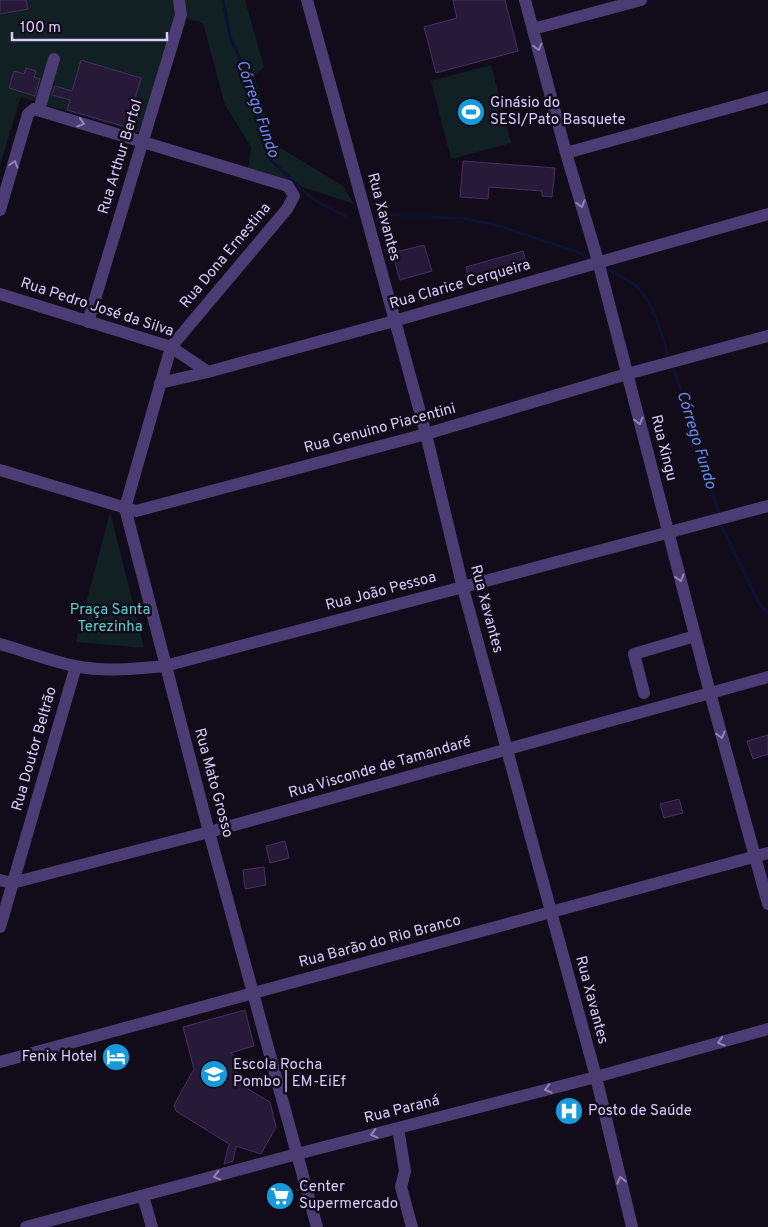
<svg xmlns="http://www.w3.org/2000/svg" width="768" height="1227" viewBox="0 0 768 1227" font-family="Overpass,sans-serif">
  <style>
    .green { fill: #102023 }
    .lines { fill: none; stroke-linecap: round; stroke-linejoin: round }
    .stream { stroke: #0c1233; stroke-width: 3 }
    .building { fill: #271a39; stroke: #452f63 }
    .minor { stroke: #4b3c74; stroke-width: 12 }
    .oneway { stroke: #9384b7 }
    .labels { text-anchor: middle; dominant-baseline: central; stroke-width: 5; stroke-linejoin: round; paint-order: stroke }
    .poi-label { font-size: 15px; fill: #dbcbfa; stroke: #120c1a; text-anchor: start }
    .street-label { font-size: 15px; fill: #dbcbfa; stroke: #120c1a }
    .park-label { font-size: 15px; fill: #5fd1ce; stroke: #120c1a }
    .water-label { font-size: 16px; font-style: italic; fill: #638fef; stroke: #120c1a }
  </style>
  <rect width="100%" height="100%" fill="#120c1a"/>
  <path class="green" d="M0 0H176L177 15 139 133 21 97 0 165Z
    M185 0H245L264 67 254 75 274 144 343 186 354 204 248 169 251 147 225 105 203 23 188 19Z
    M491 65 511 143 451 159 431 81Z
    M110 512 144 648 76 642Z"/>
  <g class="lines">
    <path class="stream" d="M223 0 230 37 245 71 252 102 271 160 312 199 345 216
      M381 214 467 219 500 226 575 251 588 258
      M609 270C617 275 628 280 636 286 653 301 662 333 667 354
      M674 370 698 438 718 511
      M722 527 760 605 768 613"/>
  </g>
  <path class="building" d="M0 0H26L28 9 0 14Z
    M453 0H505L518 51 436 73 424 27 457 18Z
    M81 60 141 78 127 127 67 110 70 100 52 95 55 86 72 91Z
    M26 68 36 71 34 77 40 79 35 96 9 88 14 71 24 74Z
    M463 161 555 168 552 197 542 196V191L489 187 488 199 460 197Z
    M424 245 432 271 400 280 392 253Z
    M523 251 528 270 471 286 466 267Z
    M768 735V754L753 759 747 741Z
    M679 799 683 813 664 818 660 804Z
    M285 841 289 858 270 863 266 846Z
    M264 867 266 885 245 889 243 870Z
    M245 1010 254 1046 230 1053 241 1059 235 1071 251 1080 246 1088 270 1102 276 1127 261 1154 236 1146 233 1161 224 1164 229 1144 176 1111 174 1105 194 1069 183 1027Z"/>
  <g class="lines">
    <path class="minor" d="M307 0 426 434 463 588 596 1077 632 1227
      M525 0 566 153 598 261 710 693 768 904
      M533 29 641 0
      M39 110 54 59
      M566 153 768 97
      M0 210 28 114 34 109 288 186 294 196 287 209 171 347 125 508 209 832 317 1227
      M0 294 171 347 208 372
      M88 322 181 15 179 0
      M160 383 208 372 394 321 768 214
      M0 470 136 511 426 434 627 374 768 336
      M0 644C25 651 50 661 75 666 104 672 136 669 165 666L768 506
      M644 693 634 654 695 636
      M0 880 12 883 209 832 768 677
      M0 927 76 666
      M0 1062 768 853
      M398 1128 405 1171 401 1187 412 1227
      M143 1196 152 1227
      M26 1227 297 1154 596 1077 768 1029"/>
  </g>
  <defs><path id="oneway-chevron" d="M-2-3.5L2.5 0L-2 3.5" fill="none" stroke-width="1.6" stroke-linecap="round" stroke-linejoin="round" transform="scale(1.25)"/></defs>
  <g class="oneway">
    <use href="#oneway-chevron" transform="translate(538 47) rotate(75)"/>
    <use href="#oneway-chevron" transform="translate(81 123) rotate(17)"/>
    <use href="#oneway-chevron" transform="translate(14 164) rotate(-74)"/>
    <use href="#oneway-chevron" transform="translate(581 204) rotate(74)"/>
    <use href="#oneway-chevron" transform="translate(639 421) rotate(76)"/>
    <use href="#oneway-chevron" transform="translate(680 578) rotate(75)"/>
    <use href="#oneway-chevron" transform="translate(721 735) rotate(75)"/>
    <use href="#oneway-chevron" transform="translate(721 1042) rotate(164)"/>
    <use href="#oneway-chevron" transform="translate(548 1089) rotate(166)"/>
    <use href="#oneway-chevron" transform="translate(374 1134) rotate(166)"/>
    <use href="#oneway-chevron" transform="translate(217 1176) rotate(165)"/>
    <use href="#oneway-chevron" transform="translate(621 1180) rotate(-104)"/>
  </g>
  <defs>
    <symbol id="stadium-disc" viewBox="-11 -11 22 22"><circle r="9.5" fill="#169ada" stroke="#120c1a"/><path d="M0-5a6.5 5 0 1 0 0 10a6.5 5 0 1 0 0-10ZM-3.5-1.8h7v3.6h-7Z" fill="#fff"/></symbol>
    <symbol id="hotel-disc" viewBox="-11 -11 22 22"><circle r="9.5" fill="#169ada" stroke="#120c1a"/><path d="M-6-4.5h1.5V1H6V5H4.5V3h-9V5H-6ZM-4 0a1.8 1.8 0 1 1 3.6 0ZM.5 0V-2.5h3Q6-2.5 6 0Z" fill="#fff"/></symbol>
    <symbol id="school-disc" viewBox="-11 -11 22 22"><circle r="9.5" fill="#169ada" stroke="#120c1a"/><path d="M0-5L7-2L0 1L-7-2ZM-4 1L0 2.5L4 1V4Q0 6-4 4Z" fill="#fff"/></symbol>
    <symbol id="hospital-disc" viewBox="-11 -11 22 22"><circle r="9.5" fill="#169ada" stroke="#120c1a"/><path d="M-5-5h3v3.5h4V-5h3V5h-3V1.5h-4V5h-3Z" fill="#fff"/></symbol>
    <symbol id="supermarket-disc" viewBox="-11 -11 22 22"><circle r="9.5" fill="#169ada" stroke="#120c1a"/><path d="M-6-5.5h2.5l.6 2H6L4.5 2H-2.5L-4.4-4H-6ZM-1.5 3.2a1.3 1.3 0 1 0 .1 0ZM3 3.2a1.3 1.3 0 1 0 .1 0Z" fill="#fff"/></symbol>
  </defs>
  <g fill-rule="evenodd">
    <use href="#stadium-disc" x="455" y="96" width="32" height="32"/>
    <use href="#hotel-disc" x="100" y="1041" width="32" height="32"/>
    <use href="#school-disc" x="198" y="1058" width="32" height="32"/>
    <use href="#hospital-disc" x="553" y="1095" width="32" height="32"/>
    <use href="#supermarket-disc" x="264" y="1180" width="32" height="32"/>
  </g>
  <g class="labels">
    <g class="poi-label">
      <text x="490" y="103">Ginásio do<tspan x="490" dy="17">SESI/Pato Basquete</tspan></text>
      <text x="97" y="1057" text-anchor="end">Fenix Hotel</text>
      <text x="233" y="1065">Escola Rocha<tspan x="233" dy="17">Pombo | EM-EiEf</tspan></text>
      <text x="588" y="1111">Posto de Saúde</text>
      <text x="299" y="1187">Center<tspan x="299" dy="17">Supermercado</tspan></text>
    </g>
    <g class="street-label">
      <text transform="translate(121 157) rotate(-73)">Rua Arthur Bertol</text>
      <text transform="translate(383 217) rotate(75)">Rua Xavantes</text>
      <text transform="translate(226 256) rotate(-50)">Rua Dona Ernestina</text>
      <text transform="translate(460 285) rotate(-16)">Rua Clarice Cerqueira</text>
      <text transform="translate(97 308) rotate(18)">Rua Pedro José da Silva</text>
      <text transform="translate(380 429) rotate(-15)">Rua Genuino Piacentini</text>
      <text transform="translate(663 448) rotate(76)">Rua Xingu</text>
      <text transform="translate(381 592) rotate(-15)">Rua João Pessoa</text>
      <text transform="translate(486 609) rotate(75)">Rua Xavantes</text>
      <text transform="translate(35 749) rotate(-74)">Rua Doutor Beltrão</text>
      <text transform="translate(380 768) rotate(-16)">Rua Visconde de Tamandaré</text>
      <text transform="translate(213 783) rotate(75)">Rua Mato Grosso</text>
      <text transform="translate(380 942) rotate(-15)">Rua Barão do Rio Branco</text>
      <text transform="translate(591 1000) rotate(75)">Rua Xavantes</text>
      <text transform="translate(402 1110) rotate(-14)">Rua Paraná</text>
    </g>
    <g class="park-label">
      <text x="110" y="610">Praça Santa<tspan x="110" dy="17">Terezinha</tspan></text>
    </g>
    <g class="water-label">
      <text transform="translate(257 109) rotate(71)">Córrego Fundo</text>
      <text transform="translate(696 440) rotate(73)">Córrego Fundo</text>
    </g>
  </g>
  <path d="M12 32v8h155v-8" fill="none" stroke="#dbcbfa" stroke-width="2.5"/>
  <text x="20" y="32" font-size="15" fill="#dbcbfa" stroke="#120c1a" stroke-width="4" paint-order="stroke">100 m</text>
</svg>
